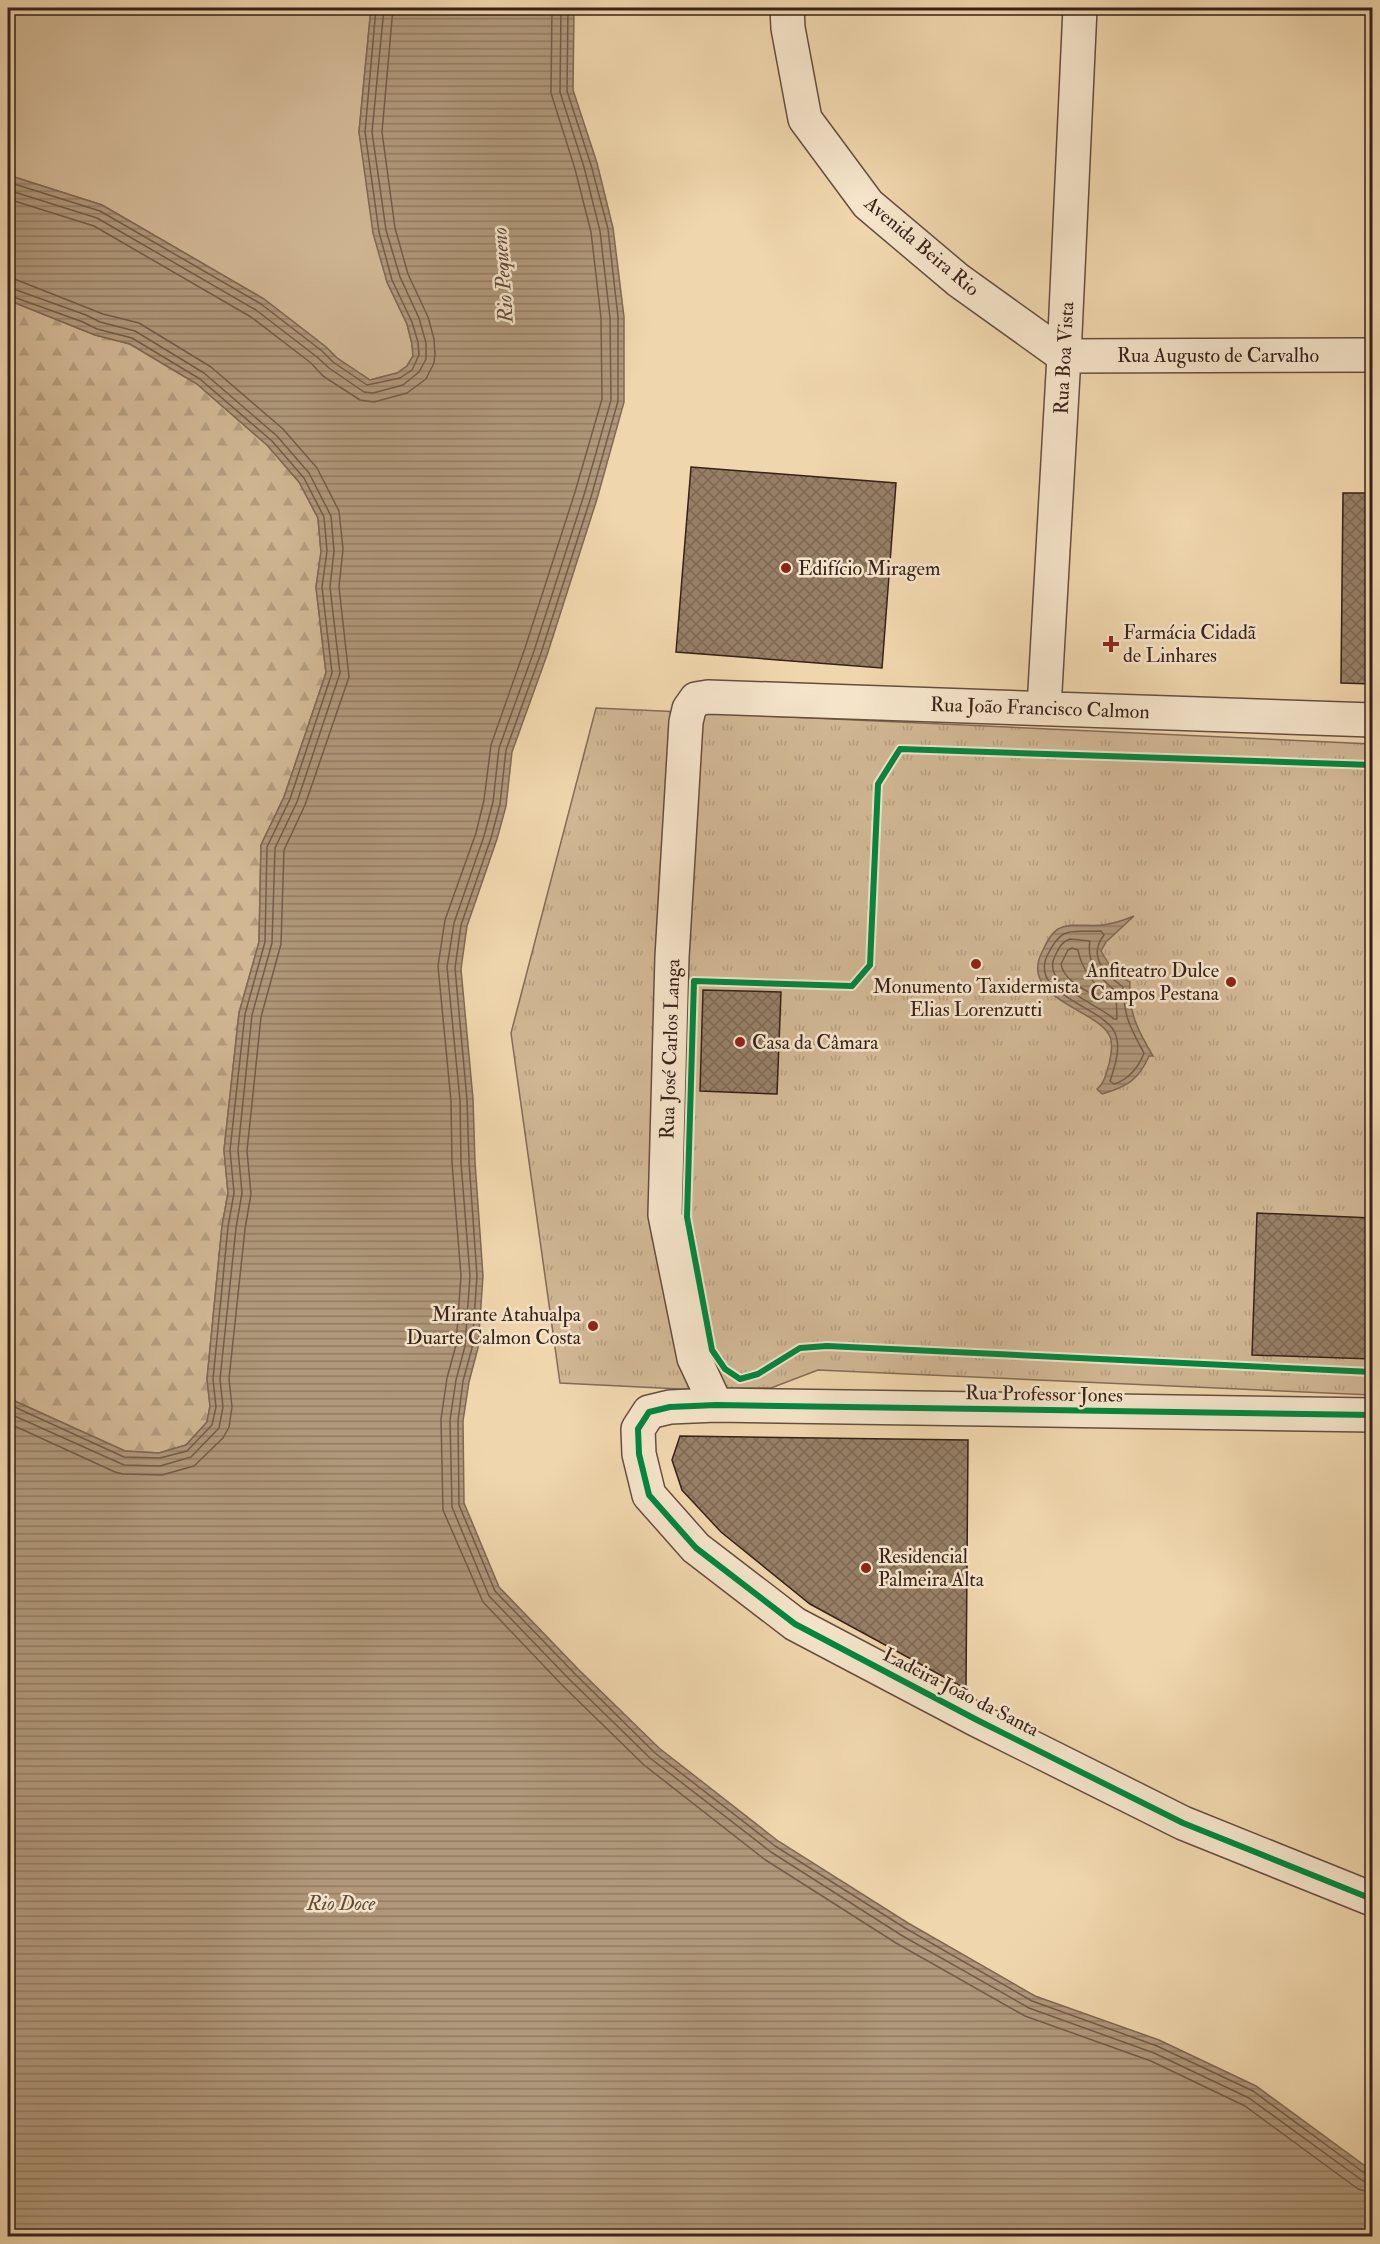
<svg xmlns="http://www.w3.org/2000/svg" width="1380" height="2244" viewBox="0 0 1380 2244" font-family="'IM FELL Double Pica',serif">
  <style>
    .grass { fill: #d1b794; stroke: #846c56; stroke-width: 1.5 }
    .forest { fill: url(#forest-firs); stroke: #846c56; stroke-width: 1.5 }
    .park { fill: url(#park-tufts); stroke: #846c56; stroke-width: 1.5 }
    .water { fill: url(#water-rules); stroke: #806854; stroke-width: 1.5 }
    .lines { fill: none; stroke-linecap: round; stroke-linejoin: round }
    .shore { stroke: #745c4a; stroke-width: 1.5 }
    .building { fill: url(#building-cross-hatch); stroke: #372119; stroke-width: 1.5 }
    .street-casing { stroke: #654e3e; stroke-width: 36 }
    .street { stroke: #f5e4ca; stroke-width: 33 }
    .cycleway-casing { stroke: #f5e4ca; stroke-width: 10 }
    .cycleway { stroke: #00873e; stroke-width: 6 }
    .poi-dot { fill: #8f2418; stroke: #f5e4ca; stroke-width: 2 }
    .labels { text-anchor: middle; dominant-baseline: central; stroke-width: 5; stroke-linejoin: round; paint-order: stroke }
    .street-label { font-size: 20px; fill: #372119; stroke: #f5e4ca }
    .poi-label { font-size: 20px; fill: #372119; stroke: #f5e4ca; text-anchor: start }
    .water-label { font-size: 21px; font-style: italic; fill: #624b3b; stroke: #f5e4ca }
  </style>
  <defs>
    <pattern id="forest-firs" width="22" height="20" patternUnits="userSpaceOnUse" patternTransform="scale(1.5)"><rect width="22" height="20" fill="#d1b794"/><path d="M5 1l3.5 6h-7zM16 11l3.5 6h-7z" fill="#b49d7f"/></pattern>
    <pattern id="park-tufts" width="24" height="20" patternUnits="userSpaceOnUse" patternTransform="scale(1.5)"><rect width="24" height="20" fill="#d1b794"/><path d="M3 7l-1-3M5 7V3M7 7l1-3M15 17l-1-3M17 17v-4M19 17l1-3" fill="none" stroke="#b49d7f"/></pattern>
    <pattern id="water-rules" width="6" height="5" patternUnits="userSpaceOnUse" patternTransform="scale(1.5)"><rect width="6" height="5" fill="#b1987b"/><path d="M0 2.5h6" fill="none" stroke="#917c64"/></pattern>
    <pattern id="building-cross-hatch" width="8" height="8" patternUnits="userSpaceOnUse" patternTransform="scale(1.5)"><rect width="8" height="8" fill="#977f66"/><path d="M0 0l8 8M0 8l8-8" fill="none" stroke="#7c6853"/></pattern>
  </defs>
  <rect width="100%" height="100%" fill="#f0d6ad"/>
  <filter id="stains"><feTurbulence type="fractalNoise" baseFrequency=".00333" numOctaves="4"/><feColorMatrix values="0 0 0 0 .2 0 0 0 0 .09 0 0 0 0 .02 0 0 0 .5 -.17"/></filter>
  <radialGradient id="worn" r=".72"><stop offset=".6" stop-color="#630" stop-opacity="0"/><stop offset="1" stop-color="#630" stop-opacity=".3"/></radialGradient>
  <path class="grass" d="M8 8H371L359 132 387 282 407 324 412 344 413 356 407 366 397 373 370 380 337 358 326 347 264 299 102 205 8 175Z"/>
  <path class="forest" d="M8 300 95 335 130 344 197 384 267 445 299 482 318 518 321 552 316 587 326 673 284 797 261 845 259 942 239 1013 224 1150 228 1193 222 1226 207 1379 210 1406 207 1422 186 1445 159 1453 125 1451 8 1398Z"/>
  <path class="park" d="M596 708 1372 744V1395L818 1370 771 1388 680 1389 560 1383 511 1033Z"/>
  <path class="water" d="M371 8H574L573 90 597 163 613 228 624 317V402L597 499 547 655 512 752 506 806 497 839 467 926 461 969 473 1099 475 1162 483 1276 478 1348 469 1382 463 1421 464 1503 499 1587 579 1670 659 1748 778 1841 908 1923 1035 1996 1159 2040 1256 2086 1368 2168 1372 2172V2236H8V1398L125 1451 159 1453 186 1445 207 1422 210 1406 207 1379 222 1226 228 1193 224 1150 239 1013 259 942 261 845 284 797 326 673 316 587 321 552 318 518 299 482 267 445 197 384 130 344 95 335 8 300V175L102 205 264 299 326 347 337 358 370 380 397 373 407 366 413 356 412 344 407 324 387 282 373 233 359 132Z
    M1134 916 1106 942 1101 951C1109 965 1115 975 1130 982 1128 1012 1138 1031 1153 1056H1149C1139 1080 1126 1087 1102 1094L1097 1089C1105 1083 1106 1073 1109 1064 1111 1055 1114 1041 1108 1033 1093 1009 1019 997 1042 952 1046 944 1050 934 1058 929 1071 922 1088 927 1103 925 1114 924 1124 920 1134 916Z"/>
  <g class="lines">
    <path class="shore" d="M552 8 551 93 575 169 591 232 601 318 602 399 575 492 525 648 491 745 484 800 476 833 445 920 438 966 451 1101 452 1163 461 1276 456 1345 447 1378 441 1419 443 1510 483 1602 563 1686 644 1765 764 1859 896 1943 1025 2016 1151 2061 1245 2106 1358 2189 1372 2193
      M561 8 560 92 584 167 600 231 610 318 611 400 584 495 534 651 499 748 493 802 484 836 454 923 447 967 460 1100 461 1163 470 1276 465 1346 456 1380 450 1420 452 1507 489 1596 569 1679 650 1758 771 1852 901 1935 1029 2008 1154 2053 1249 2098 1363 2181 1372 2183
      M568 8 567 91 591 165 608 229 618 317V401L591 497 541 653 506 750 500 804 491 838 461 925 455 968 467 1100 469 1162 477 1276 472 1348 463 1381 458 1421 459 1505 495 1591 575 1674 655 1753 775 1846 905 1928 1032 2001 1157 2046 1253 2091 1367 2175 1372 2176
      M8 182 100 211 261 304 322 351 333 362 367 385 400 378 412 370 419 355 418 342 412 322 392 280 379 232 365 132 376 8
      M8 190 97 218 256 310 317 357 329 368 364 392 373 393 403 385 419 372 426 359V343L419 318 400 277 386 230 372 132 384 8
      M8 199 94 226 251 317 311 363 323 376 360 400 374 402 407 393 426 379 434 363 435 354 434 339 428 317 408 274 395 228 382 132 393 8
      M8 278 17 280 103 314 139 323 211 367 283 429 317 468 339 511 343 549 339 587 349 677 305 805 284 850 281 944 261 1017 247 1151 251 1194 245 1229 229 1379 232 1407 229 1427 223 1438 194 1466 162 1475 123 1474 115 1472 8 1423
      M8 287 86 315 100 322 135 331 204 373 277 436 309 473 331 516 334 551 330 587 340 673 297 802 275 848 272 943 252 1015 238 1150 242 1193 236 1228 220 1379 223 1407 219 1428 191 1457 160 1466 124 1465 8 1413
      M8 295 83 322 97 329 132 338 200 379 272 441 304 478 324 517 327 551 322 587 332 673 290 799 267 847 265 942 245 1014 230 1150 234 1193 228 1227 213 1379 216 1407 212 1425 187 1451 160 1458 124 1457 8 1404
      M1101 931 1104 935C1087 957 1105 974 1123 987 1124 1017 1130 1027 1144 1053 1139 1067 1128 1080 1114 1084L1110 1081C1115 1066 1122 1046 1114 1031 1101 1006 1027 994 1048 954 1063 924 1072 933 1101 931Z
      M1070 939 1090 941C1086 962 1100 979 1116 991L1117 1019H1114C1097 1003 1040 985 1055 956 1059 948 1061 942 1070 939Z
      M1072 948 1078 950C1081 968 1093 983 1106 996L1105 1000H1102C1088 991 1064 982 1061 964L1068 950Z"/>
  </g>
  <path class="building" d="M691 467 896 483 882 668 676 652Z
    M1343 493H1372V684L1341 683Z
    M703 990 781 992 777 1094 700 1091Z
    M1257 1213 1372 1218V1359L1252 1355Z
    M680 1436 968 1440 966 1689 810 1604 721 1532 682 1490 672 1460Z"/>
  <g class="lines">
    <defs>
      <path id="street" d="M787 8 788 28 805 119 868 204 958 280 1064 356 1372 355
        M1044 708 1064 356 1080 8
        M716 1405 694 1358 665 1215 672 957 686 722 689 709 696 699 708 697 1372 720
        M1372 1415 716 1405 670 1407 649 1412 638 1429 639 1454 649 1495 696 1548 795 1624 977 1720 1183 1823 1372 1899"/>
    </defs>
    <use href="#street" class="street-casing"/>
    <use href="#street" class="street"/>
    <defs>
      <path id="cycleway" d="M1372 765 900 749 878 784 870 965 852 986 694 981 687 1217 712 1350 725 1369 740 1379 758 1374 800 1348 827 1346 1372 1372
        M1372 1415 716 1405 670 1407 649 1412 638 1429 639 1454 649 1495 696 1548 795 1624 977 1720 1183 1823 1372 1899"/>
    </defs>
    <use href="#cycleway" class="cycleway-casing"/>
    <use href="#cycleway" class="cycleway"/>
  </g>
  <g class="poi-dot">
    <circle cx="786" cy="568" r="6"/>
    <path d="M1108 635h6v6h6v6h-6v6h-6v-6h-6v-6h6z"/>
    <circle cx="976" cy="964" r="6"/>
    <circle cx="1231" cy="982" r="6"/>
    <circle cx="740" cy="1042" r="6"/>
    <circle cx="593" cy="1326" r="6"/>
    <circle cx="866" cy="1568" r="6"/>
  </g>
  <g class="labels">
    <g class="street-label">
      <text transform="translate(922 246) rotate(40)">Avenida Beira Rio</text>
      <text x="1218" y="355">Rua Augusto de Carvalho</text>
      <text transform="translate(1064 358) rotate(-87)">Rua Boa Vista</text>
      <text transform="translate(1040 708) rotate(2)">Rua João Francisco Calmon</text>
      <text transform="translate(670 1049) rotate(-88)">Rua José Carlos Langa</text>
      <text transform="translate(1044 1394) rotate(1)">Rua Professor Jones</text>
      <text transform="translate(961 1692) rotate(27)">Ladeira João da Santa</text>
    </g>
    <g class="poi-label">
      <text x="798" y="568">Edifício Miragem</text>
      <text x="1123" y="632">Farmácia Cidadã<tspan x="1123" dy="23">de Linhares</tspan></text>
      <text x="1219" y="970" text-anchor="end">Anfiteatro Dulce<tspan x="1219" dy="23">Campos Pestana</tspan></text>
      <text x="976" y="986" text-anchor="middle">Monumento Taxidermista<tspan x="976" dy="23">Elias Lorenzutti</tspan></text>
      <text x="752" y="1042">Casa da Câmara</text>
      <text x="581" y="1314" text-anchor="end">Mirante Atahualpa<tspan x="581" dy="23">Duarte Calmon Costa</tspan></text>
      <text x="878" y="1556">Residencial<tspan x="878" dy="23">Palmeira Alta</tspan></text>
    </g>
    <g class="water-label">
      <text transform="translate(503 275) rotate(-94)">Rio Pequeno</text>
      <text x="341" y="1903">Rio Doce</text>
    </g>
  </g>
  <rect width="1380" height="2244" fill="none" stroke="#f0d6ad" stroke-width="30"/>
  <rect x="9" y="9" width="1362" height="2226" fill="none" stroke="#372119" stroke-width="3"/>
  <rect x="15" y="15" width="1350" height="2214" fill="none" stroke="#372119" stroke-width="1.5"/>
  <rect width="100%" height="100%" filter="url(#stains)"/>
  <rect width="100%" height="100%" fill="url(#worn)"/>
</svg>
